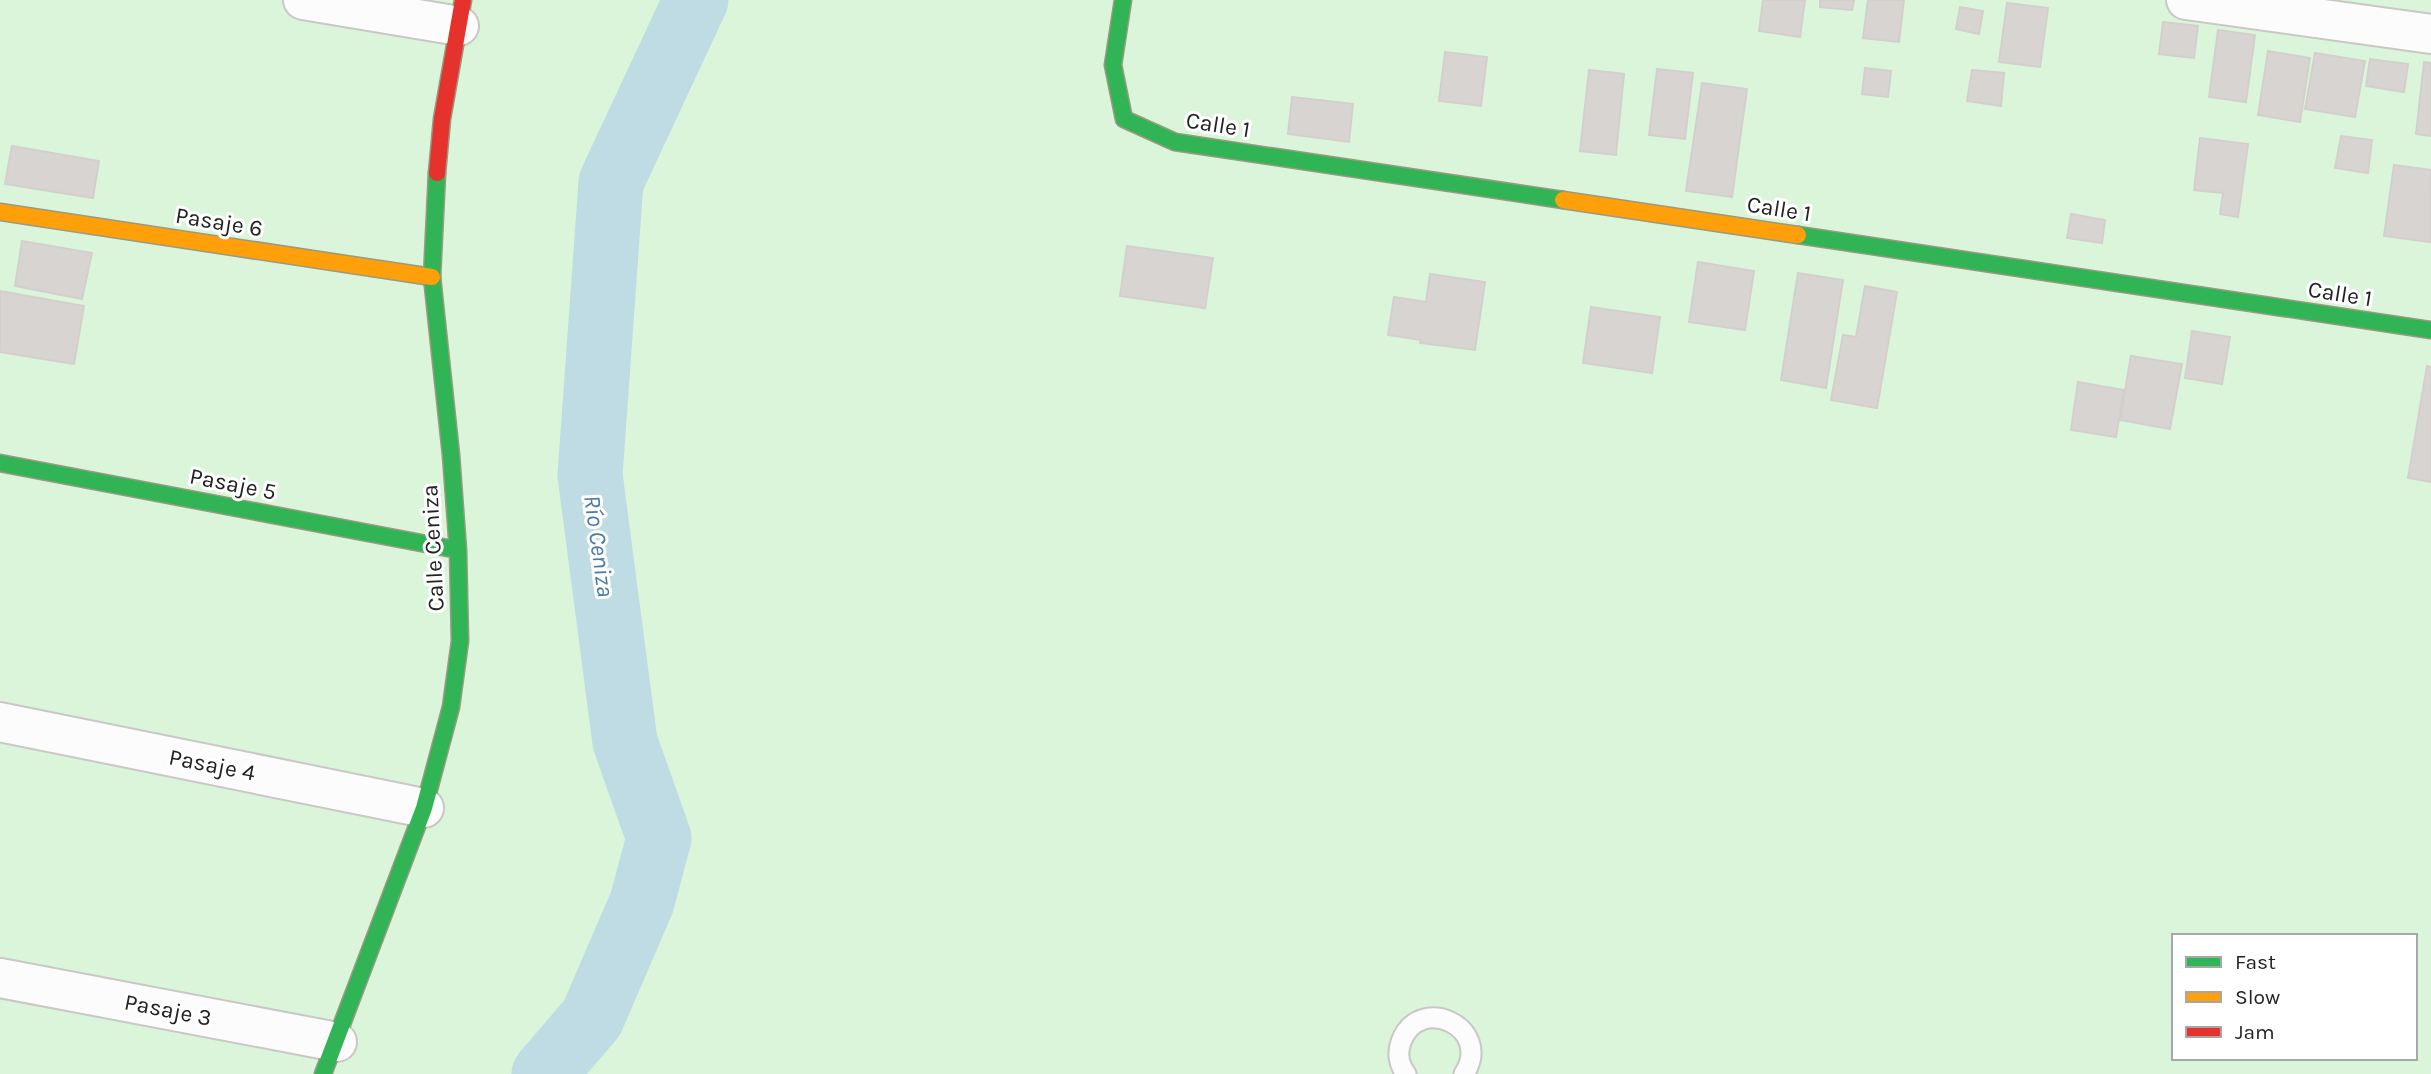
<svg xmlns="http://www.w3.org/2000/svg" width="2431" height="1074" viewBox="0 0 2431 1074" font-family="Karla,sans-serif">
  <style>
    .park { fill: #daf5da; fill-rule: evenodd }
    .lines { fill: none; stroke-linecap: round; stroke-linejoin: round }
    .river { stroke: #bfdbe3; stroke-width: 65 }
    .building { fill: #d7d4d2; stroke: #d3d0cc; stroke-width: 2 }
    .lane-casing { stroke: #c9c8c7; stroke-width: 23 }
    .street-casing { stroke: #c9c8c7; stroke-width: 42 }
    .fast-casing { stroke: #999a82; stroke-width: 19 }
    .slow-casing { stroke: #999a82; stroke-width: 19 }
    .jam-casing { stroke: #999a82; stroke-width: 19 }
    .lane { stroke: #fdfcfc; stroke-width: 19 }
    .street { stroke: #fdfcfc; stroke-width: 38 }
    .fast { stroke: #30b455; stroke-width: 16 }
    .slow { stroke: #ff9f0a; stroke-width: 16 }
    .jam { stroke: #e5322d; stroke-width: 16 }
    .labels { text-anchor: middle; dominant-baseline: central; stroke-width: 6; stroke-linejoin: round; paint-order: stroke }
    .street-label { font-size: 23px; fill: #222; stroke: #fff }
    .water-label { font-size: 24px; font-style: italic; fill: #4a7aab; stroke: #fff }
  </style>
  <rect width="100%" height="100%" fill="#f0eeeb"/>
  <path class="park" d="M0 0H2431V1074H0ZM2174 936H2415V1058H2174Z"/>
  <g class="lines">
    <path class="river" d="M544 1074 592 1018 642 902 659 838 625 742 590 475 611 182 696 0"/>
  </g>
  <path class="building" d="M1763 0H1805L1800 37 1759 31Z
    M1820 0H1854L1852 10 1820 7Z
    M1868 0H1904L1899 42 1863 38Z
    M2007 3 2048 8 2040 67 1999 62Z
    M1960 7 1983 11 1979 34 1956 29Z
    M2163 22 2198 26 2194 58 2159 54Z
    M2218 30 2255 35 2246 102 2209 97Z
    M2268 51 2310 58 2300 122 2258 115Z
    M1445 52 1487 57 1481 106 1439 101Z
    M2315 53 2365 61 2355 117 2305 109Z
    M2370 59 2408 64 2404 92 2366 86Z
    M2424 62 2431 63V136L2416 134Z
    M1865 68 1891 71 1888 97 1862 94Z
    M1657 69 1693 73 1685 139 1649 135Z
    M1589 70 1624 74 1616 155 1580 151Z
    M1972 70 2004 73 2001 106 1967 101Z
    M1702 83 1747 89 1732 197 1686 191Z
    M1292 97 1353 104 1349 142 1288 134Z
    M2341 136 2372 140 2368 173 2335 168Z
    M2200 138 2248 144 2238 217 2220 214 2223 193 2194 190Z
    M12 146 99 161 93 198 5 184Z
    M2394 165 2431 170 2430 242 2384 236Z
    M2071 214 2105 220 2102 243 2067 238Z
    M22 241 92 253 82 299 15 286Z
    M1127 246 1213 258 1205 308 1120 296Z
    M1698 262 1754 271 1745 330 1689 322Z
    M1798 273 1843 280 1826 388 1781 380Z
    M1430 274 1485 282 1475 350 1420 343 1421 340 1388 335 1394 297 1426 302Z
    M1865 286 1897 292 1877 408 1831 400 1843 335 1856 337Z
    M0 291 84 306 74 364 0 352Z
    M1591 307 1660 317 1652 373 1583 363Z
    M2192 331 2230 337 2222 384 2185 378Z
    M2131 356 2182 364 2170 429 2120 420Z
    M2427 366 2431 367V482L2408 478Z
    M2078 382 2124 390 2116 437 2071 430Z"/>
  <g class="lines">
    <defs>
      <path id="lane" d="M1406 1074C1399 1065 1397 1053 1401 1042 1419 992 1494 1028 1464 1074"/>
      <path id="street" d="M303 0 459 26
        M2186 0 2431 34
        M0 722 424 808
        M0 978 337 1042"/>
      <path id="fast" d="M1123 0 1113 65 1124 119 1175 142 1563 200
        M1798 235 2431 330
        M0 463 458 550
        M323 1074 424 808 451 707 460 641 458 550 451 455 432 277 437 173"/>
      <path id="slow" d="M1563 200 1798 235
        M0 212 432 277"/>
      <path id="jam" d="M437 173 442 119 463 0"/>
    </defs>
    <use href="#lane" class="lane-casing"/>
    <use href="#street" class="street-casing"/>
    <use href="#fast" class="fast-casing"/>
    <use href="#slow" class="slow-casing"/>
    <use href="#jam" class="jam-casing"/>
    <use href="#lane" class="lane"/>
    <use href="#street" class="street"/>
    <use href="#fast" class="fast"/>
    <use href="#slow" class="slow"/>
    <use href="#jam" class="jam"/>
  </g>
  <g class="labels">
    <g class="street-label">
      <text transform="translate(1218 125) rotate(9)">Calle 1</text>
      <text transform="translate(1779 209) rotate(9)">Calle 1</text>
      <text transform="translate(219 222) rotate(9)">Pasaje 6</text>
      <text transform="translate(2340 294) rotate(9)">Calle 1</text>
      <text transform="translate(233 484) rotate(11)">Pasaje 5</text>
      <text transform="translate(433 548) rotate(-93)">Calle Ceniza</text>
      <text transform="translate(212 765) rotate(11)">Pasaje 4</text>
      <text transform="translate(168 1010) rotate(11)">Pasaje 3</text>
    </g>
    <g class="water-label">
      <text transform="translate(599 546) rotate(82)">Río Ceniza</text>
    </g>
  </g>
  <rect x="2172" y="934" width="245" height="126" fill="#ffffff" stroke="#a7a7a7" stroke-width="2"/>
  <rect x="2186" y="957" width="35" height="10" fill="#30b455" stroke="#a7a7a7" stroke-width="2"/>
  <text x="2235" y="969" font-size="21" fill="#222222">Fast</text>
  <rect x="2186" y="992" width="35" height="10" fill="#ff9f0a" stroke="#a7a7a7" stroke-width="2"/>
  <text x="2235" y="1004" font-size="21" fill="#222222">Slow</text>
  <rect x="2186" y="1027" width="35" height="10" fill="#e5322d" stroke="#a7a7a7" stroke-width="2"/>
  <text x="2235" y="1039" font-size="21" fill="#222222">Jam</text>
</svg>
